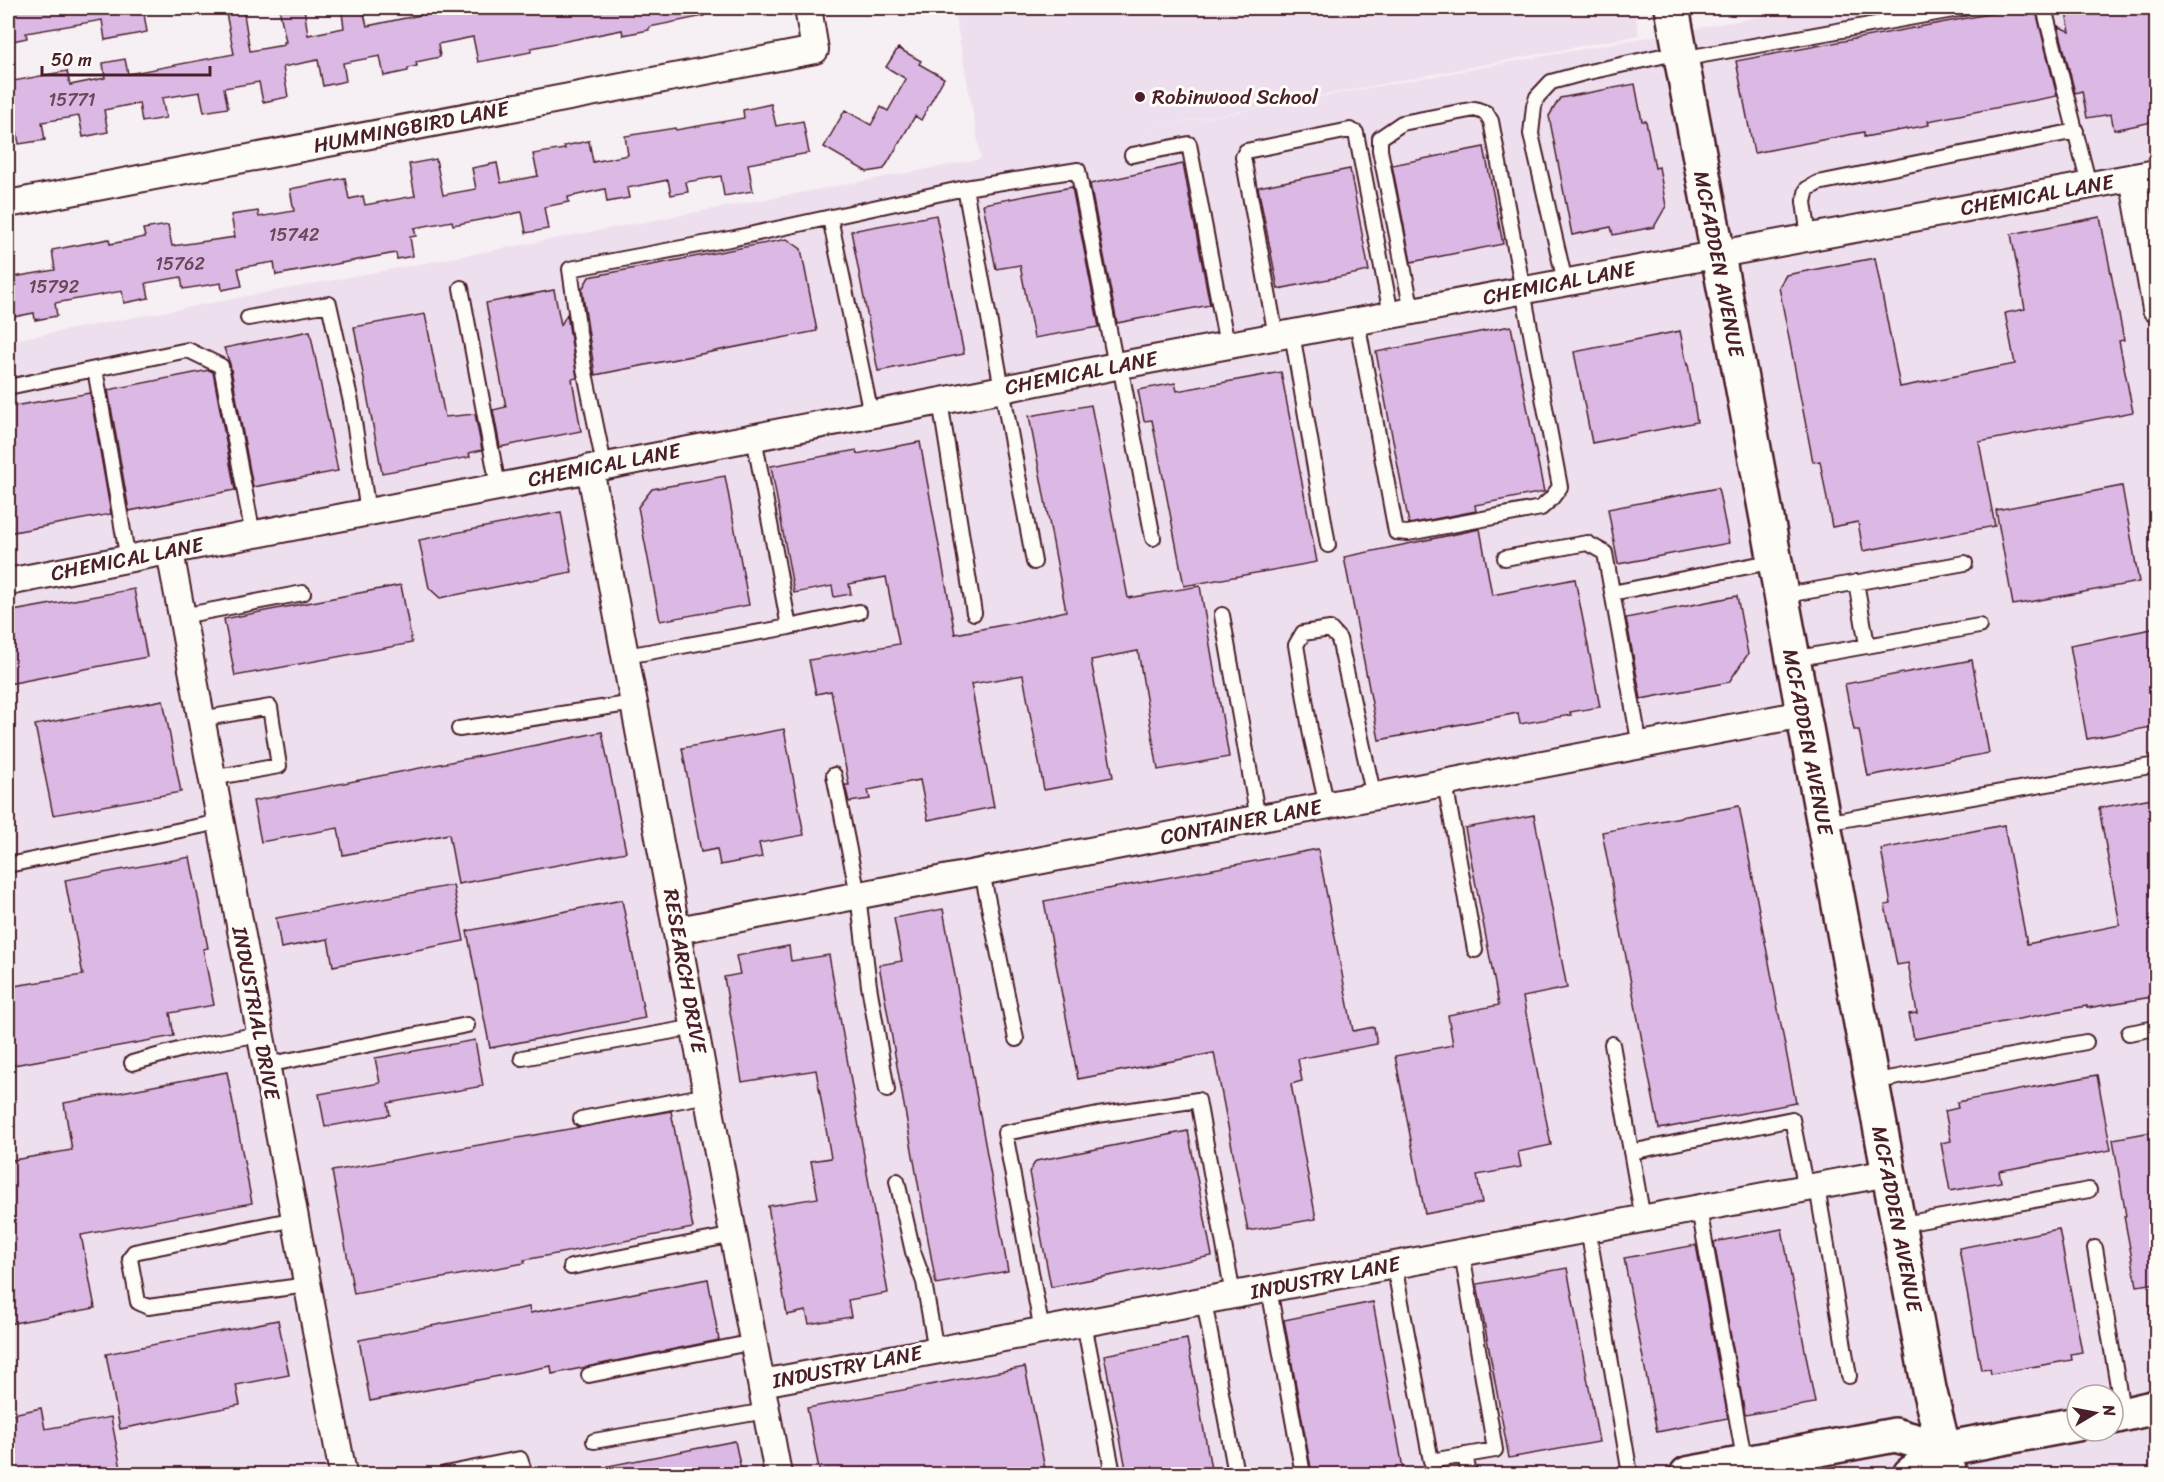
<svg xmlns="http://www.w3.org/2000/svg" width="2164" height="1482" viewBox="0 0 2164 1482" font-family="Sriracha,sans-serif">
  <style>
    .built { fill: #eedfee; fill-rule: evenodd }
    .building { fill: #dbb9e4; stroke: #4a1f2b; stroke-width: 1.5 }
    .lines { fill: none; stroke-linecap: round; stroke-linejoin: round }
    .lane-casing { stroke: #4a1f2b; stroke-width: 18 }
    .street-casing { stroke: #4a1f2b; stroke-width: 30 }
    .secondary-casing { stroke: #4a1f2b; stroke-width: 38 }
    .lane { stroke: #fdfcf7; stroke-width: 14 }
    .street { stroke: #fdfcf7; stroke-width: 26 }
    .secondary { stroke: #fdfcf7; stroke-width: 33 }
    .poi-dot { fill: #4a1f2b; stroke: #fdfcf7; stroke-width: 2 }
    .labels { text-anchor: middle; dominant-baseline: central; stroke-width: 6; stroke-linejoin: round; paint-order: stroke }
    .number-label { font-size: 18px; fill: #6e4659 }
    .poi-label { font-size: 21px; fill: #4a1f2b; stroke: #fdfcf7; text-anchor: start }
    .street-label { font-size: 21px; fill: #4a1f2b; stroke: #fdfcf7 }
  </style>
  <rect width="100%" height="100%" fill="#f6eff3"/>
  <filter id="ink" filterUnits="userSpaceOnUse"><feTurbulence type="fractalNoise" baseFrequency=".0167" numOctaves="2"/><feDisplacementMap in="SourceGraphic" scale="12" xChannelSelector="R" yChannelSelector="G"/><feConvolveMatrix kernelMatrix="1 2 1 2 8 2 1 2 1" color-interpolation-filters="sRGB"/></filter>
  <g filter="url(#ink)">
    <path class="built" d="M954 8H1634L1639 35 1140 130 1807 8H2156V1474H8V341L981 159ZM2077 1395H2113V1431H2077Z"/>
    <path class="building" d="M19 8H143L147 32 105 40 102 20 26 33 27 38 8 42V10Z
      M225 8H243L250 51 284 45V42H286L279 8H304L308 35 344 28 342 13 363 9 367 26 454 8H458L459 14 490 8H703L704 16 649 27V30L623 35 622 30 531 48V52L478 62 473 37 438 44 440 57 416 62 417 66 408 68V71L384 76 380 56 343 63 346 81 323 86 318 60 283 67 288 97 263 102 259 82 224 88 228 108 204 112 200 92 162 98 166 118 142 122 139 103 104 110 108 132 83 137 79 116 42 122 45 140 19 144 15 122 8 124V82L67 71 70 85 105 78 103 63 125 59 128 74 234 54Z
      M2021 8 2037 15 2057 96 1928 121 1929 125 1864 137V132L1754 153 1736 61Z
      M2065 8H2157V121L2114 130 2111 114 2087 118 2082 91 2075 93 2058 26 2070 32Z
      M898 48 921 61 919 64 944 78 921 120 915 116 884 169 867 172 824 147 845 110 871 125 881 107 888 111 906 79 886 67Z
      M1635 84 1642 121H1646L1655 168 1659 167 1666 206 1654 227 1613 235 1611 227 1572 235 1549 116 1560 98Z
      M771 104 776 126 803 121 809 153 748 164 753 191 724 196 721 176 686 182 688 192 671 195 668 180 627 188 629 198 607 202 605 189 568 197 569 202 544 207 548 229 526 233 522 212 453 225 452 221 414 228 416 236 410 237 413 256 397 259 396 253 276 275 274 262 238 268 242 286 222 290 221 283 183 289 181 277 146 283 149 298 124 303 122 291 55 303 57 316 35 320 34 313 8 318V278L55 270 52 250 109 239 110 244 145 237 143 229 168 225 172 246 235 237 231 215 258 211 259 217 294 211 290 189 345 178 349 199 363 196 365 205 415 196 409 164 436 159 443 195 476 189 472 168 497 163 501 183 538 176 533 154 565 149 564 146 589 141 593 162 628 155 625 136 675 128 676 130 744 118 743 110Z
      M1484 147 1503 244 1411 262 1392 165Z
      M1183 164 1210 305 1117 323 1090 184Z
      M1350 169 1369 271 1278 289 1258 187Z
      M1072 187 1099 327 1034 338 1020 265 996 269 983 204Z
      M936 215 964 354 878 371 851 231Z
      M2100 217 2124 340 2119 341 2133 412 1979 442 1995 526 1863 551 1858 522 1832 527 1820 461 1813 462 1779 287 1786 275 1875 258 1900 387 2015 364 2005 313 2025 309 2011 234Z
      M787 239 801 249 817 331 595 375 582 289 589 277Z
      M554 290 561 325 567 314 577 378 572 379 581 431 500 447 493 410 506 407 486 303Z
      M425 314 445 417 475 414 482 450 469 453 470 457 382 473 354 327Z
      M1511 326 1544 492 1475 505 1476 511 1409 524 1376 352Z
      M310 331 338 471 253 487 230 364 224 348Z
      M1680 331 1687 365 1688 364 1697 422 1592 443 1574 352Z
      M209 370 213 372 235 490 129 511 108 390Z
      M1281 372 1317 562 1184 586 1152 420 1144 421 1138 390 1175 383 1177 391Z
      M90 393 111 514 8 533V407Z
      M1091 405 1128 598 1200 586 1229 757 1158 770 1138 651 1091 660 1113 777 1044 790 1023 675 971 684 994 807 928 820 920 780 868 790 870 799 849 802 845 785H849L831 691 816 694 809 660 899 644 886 577 849 584 851 594 834 597 832 586 794 593 771 466 856 450 857 454 920 442 955 634 1013 623 1066 611 1029 416Z
      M725 476 749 605 660 621 638 507 652 489Z
      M2122 486 2139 582 2013 605 1996 510Z
      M1718 488 1729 543 1618 564 1608 509Z
      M561 512 572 572 440 598 429 588 419 540Z
      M1480 529 1492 595 1575 579 1600 707 1570 712 1571 715 1520 724 1518 713 1379 740 1344 557Z
      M401 585 412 643 235 676 224 619Z
      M134 589 147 657 8 684V612Z
      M1737 596 1748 654 1729 682 1641 699 1626 618Z
      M2157 628V726L2087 739 2070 645Z
      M1972 660 1989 753 1868 776 1859 730H1854L1845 684Z
      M163 700 181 792 53 815 35 725Z
      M784 729 804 835 759 843 762 857 720 865 717 849 701 852 682 748Z
      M602 732 626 852 458 884 449 834 343 855 338 828 261 842 253 801Z
      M2157 797V996L2087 1008V1006L1914 1039 1909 1014 1917 1013 1908 963 1897 965 1885 905 1891 904 1881 849 2004 825 2027 944 2120 925 2099 808Z
      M1739 806 1796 1103 1659 1129 1602 832Z
      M1534 815 1567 988 1523 997 1551 1145 1518 1152 1521 1167 1477 1175 1482 1203 1425 1214 1395 1056 1453 1045 1448 1015 1499 1005 1465 828Z
      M1318 849 1353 1031 1374 1027 1377 1044 1298 1059 1302 1081 1291 1084 1316 1219 1248 1231 1214 1053 1078 1079 1044 901Z
      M190 857 208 948 203 949 214 1005 170 1013 174 1036 8 1066V987L83 975 65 880Z
      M453 885 464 941 333 966 328 939 281 948 276 918Z
      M622 900 645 1018 490 1048 467 931Z
      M943 909 1008 1271 936 1284 879 965 902 961 894 918Z
      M789 946 791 961 829 955 888 1293 848 1300 851 1317 809 1324 806 1311 787 1315 768 1206 818 1198 811 1161 831 1158 816 1070 742 1082 724 977 740 974 736 956Z
      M475 1040 483 1086 388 1103 390 1115 325 1127 319 1094 380 1083 375 1058Z
      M227 1072 252 1203 81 1235 95 1308 8 1324V1161L72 1150 64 1103Z
      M2097 1075 2111 1150 1999 1171 2001 1182 1950 1191 1941 1143 1951 1141 1945 1111 1958 1108 1957 1102Z
      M671 1111 693 1228 524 1260 525 1263 354 1294 332 1171Z
      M1188 1131 1212 1256 1051 1287 1029 1172 1036 1161Z
      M2157 1131V1283L2137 1286 2124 1216H2126L2113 1139Z
      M1782 1229 1815 1403 1745 1415 1714 1242Z
      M2059 1229 2082 1352 2071 1354 2072 1360 1991 1374 1990 1369 1981 1370 1959 1248Z
      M1696 1245 1728 1418 1657 1432 1624 1258Z
      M1567 1268 1599 1442 1509 1458 1477 1284Z
      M708 1279 719 1340 552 1374 551 1366 370 1401 359 1340 529 1307 530 1313Z
      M1373 1302 1404 1474H1312L1284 1320Z
      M278 1320 289 1375 236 1385 240 1405 120 1429 106 1354Z
      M1187 1339 1212 1474H1127L1104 1355Z
      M1025 1367 1046 1474H820L807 1408Z
      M41 1408 45 1429 111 1417 122 1474H8V1415Z
      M735 1441 742 1474H609L608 1466Z"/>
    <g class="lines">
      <defs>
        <path id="lane" d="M2044 8 2089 185
          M1681 59 1964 8
          M1132 155 1189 144 1227 345
          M965 188 1034 562
          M830 218 871 414
          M1809 237 1804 202 1807 189 1818 183 2076 131
          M1565 282 1531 134 1534 106 1537 97 1551 82 1584 73 1680 52
          M461 288 498 486
          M248 318 329 304 351 402 368 512
          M1357 321 1396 532 1408 533 1541 508 1551 499 1560 487 1491 121 1486 113 1475 109 1402 123 1380 138V150L1412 311
          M1292 333 1328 545
          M1276 336 1243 157 1246 151 1350 130 1356 133 1391 314
          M1120 365 1153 538
          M95 369 188 350 221 366 253 535
          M8 387 95 369 128 560
          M940 401 974 613
          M604 465 584 368 570 269 735 238 965 188 1078 170 1116 366
          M1505 558 1587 543 1605 553 1640 746
          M1856 582 1867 645
          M1612 593 1775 561
          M1781 596 1965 563
          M1222 615 1258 819
          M182 616 303 593
          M789 627 859 612
          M626 656 789 627 754 437
          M1793 659 1979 626
          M201 719 270 707 279 766 212 778
          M459 729 635 703
          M834 775 858 895 869 986 887 1090
          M1445 783 1475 950
          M1327 806 1311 735 1296 645 1303 633 1330 629 1339 639 1374 797
          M1824 823 2156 765
          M8 865 220 822
          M982 872 1016 1039
          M2129 1033 2156 1028
          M1612 1044 1643 1219
          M522 1058 696 1027
          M132 1063 186 1048 260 1034
          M266 1065 467 1025
          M1872 1082 2086 1042
          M581 1119 708 1095
          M1631 1152 1792 1119 1806 1189
          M897 1181 913 1252 924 1282 936 1351
          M1817 1187 1849 1376
          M1699 1209 1745 1464
          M295 1219 134 1252 130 1259 138 1302 148 1307 307 1285
          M1898 1225 2089 1190
          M1588 1229 1630 1474
          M2095 1248 2123 1416
          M1394 1265 1431 1461 1495 1450 1462 1253
          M571 1267 734 1235
          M1269 1289 1303 1474
          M1204 1301 1236 1474
          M1084 1323 1113 1474
          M1042 1331 1005 1133 1098 1115 1198 1100 1233 1295
          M589 1375 754 1342
          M594 1441 766 1411
          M1465 1455 1469 1474
          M445 1474 520 1459 525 1474"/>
        <path id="street" d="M2133 177 2156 309
          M8 204 815 50 808 8
          M590 468 778 1474
          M170 552 343 1474
          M8 582 1003 389 1116 366 2156 173
          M678 930 1803 714
          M762 1383 1888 1173"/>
        <path id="secondary" d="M1672 8 1929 1389 1950 1474
          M2113 1417 2156 1407
          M1687 1474 1895 1435 1944 1449 2077 1424
          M1910 1474 1944 1449"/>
      </defs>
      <use href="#lane" class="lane-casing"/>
      <use href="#street" class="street-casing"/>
      <use href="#secondary" class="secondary-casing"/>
      <use href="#lane" class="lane"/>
      <use href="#street" class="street"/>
      <use href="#secondary" class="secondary"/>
    </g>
  </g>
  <circle class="poi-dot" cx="1140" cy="97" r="6"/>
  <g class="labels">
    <g class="number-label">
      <text x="72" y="100">15771</text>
      <text x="294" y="235">15742</text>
      <text x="180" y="264">15762</text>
      <text x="54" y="287">15792</text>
    </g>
    <g class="poi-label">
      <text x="1152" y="97">Robinwood School</text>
    </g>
    <g class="street-label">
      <text transform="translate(411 127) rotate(-11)">HUMMINGBIRD LANE</text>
      <text transform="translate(2037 195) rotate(-10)">CHEMICAL LANE</text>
      <text transform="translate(1719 264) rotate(79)">MCFADDEN AVENUE</text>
      <text transform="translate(1559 283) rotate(-11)">CHEMICAL LANE</text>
      <text transform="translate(1081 373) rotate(-11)">CHEMICAL LANE</text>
      <text transform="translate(604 465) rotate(-11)">CHEMICAL LANE</text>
      <text transform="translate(127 559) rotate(-11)">CHEMICAL LANE</text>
      <text transform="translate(1808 742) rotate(79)">MCFADDEN AVENUE</text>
      <text transform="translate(1241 822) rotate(-11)">CONTAINER LANE</text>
      <text transform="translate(685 971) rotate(80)">RESEARCH DRIVE</text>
      <text transform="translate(256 1013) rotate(79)">INDUSTRIAL DRIVE</text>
      <text transform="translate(1897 1219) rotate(79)">MCFADDEN AVENUE</text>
      <text transform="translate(1325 1278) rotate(-11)">INDUSTRY LANE</text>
      <text transform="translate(847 1367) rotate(-11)">INDUSTRY LANE</text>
    </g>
  </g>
  <rect width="2164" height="1482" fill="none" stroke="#fdfcf7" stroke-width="30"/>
  <rect x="15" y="15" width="2134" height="1452" fill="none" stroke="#4a1f2b" stroke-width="2" filter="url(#ink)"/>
  <g transform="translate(2095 1413) rotate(80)"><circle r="28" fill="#fdfcf7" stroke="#b5a4a5" stroke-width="1.5"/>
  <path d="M0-4.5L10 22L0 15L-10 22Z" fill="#4a1f2b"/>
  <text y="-9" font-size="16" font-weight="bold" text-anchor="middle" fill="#4a1f2b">N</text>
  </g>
  <path d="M42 66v9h168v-9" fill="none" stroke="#4a1f2b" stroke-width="3"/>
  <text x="51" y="66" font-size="18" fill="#4a1f2b" stroke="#fdfcf7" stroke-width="4.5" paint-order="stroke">50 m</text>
</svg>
